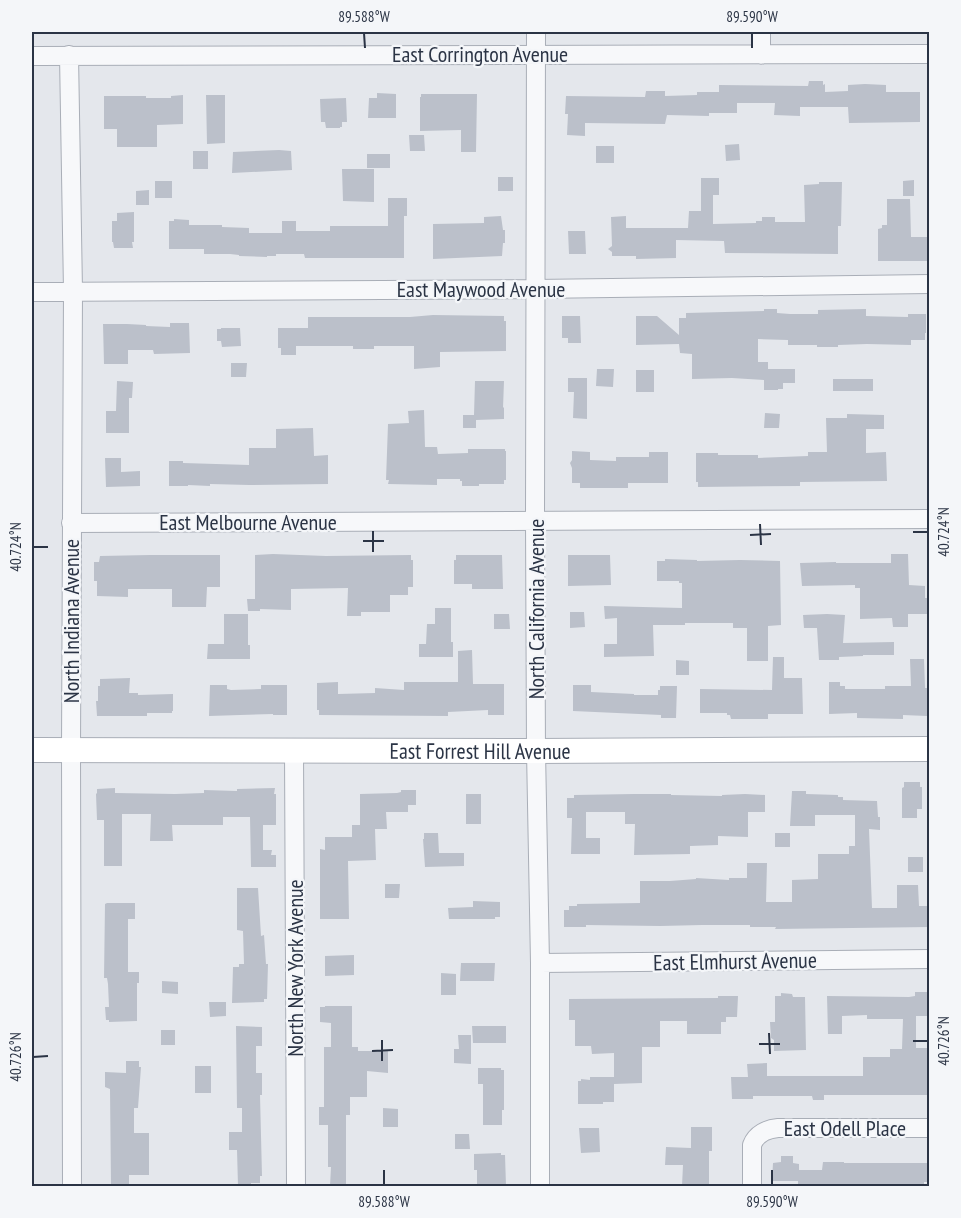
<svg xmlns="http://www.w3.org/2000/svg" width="961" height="1218" viewBox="0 0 961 1218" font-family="'PT Sans Narrow',sans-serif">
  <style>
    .building { fill: #bbc0ca }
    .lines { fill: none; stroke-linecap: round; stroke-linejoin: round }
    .minor-casing { stroke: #a9aeb7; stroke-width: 20 }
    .secondary-casing { stroke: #a9aeb7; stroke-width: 26 }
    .minor { stroke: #f7f8fa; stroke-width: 18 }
    .secondary { stroke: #fff; stroke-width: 24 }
    .ticks { fill: none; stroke: #2b3445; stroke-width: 2 }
    .labels { text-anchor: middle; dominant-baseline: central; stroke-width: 4.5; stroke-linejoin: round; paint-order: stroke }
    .street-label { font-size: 22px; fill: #2b3445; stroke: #f4f6f9 }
    .neatline { fill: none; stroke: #2b3445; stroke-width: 2 }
    .ticks-label { font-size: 15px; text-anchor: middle; fill: #2b3445 }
  </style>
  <rect width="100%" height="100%" fill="#e4e7ec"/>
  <path class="building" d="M809 81H823V85L825 84V92L848 91V85L865 84 886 85V92H920V122L849 123 848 107H800V116L774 115 775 103H737V113H709V116L667 115 665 124 585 123V136L567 135 568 114H565L566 96 645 97 646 91H665V96L697 95V92H719V85L808 86Z
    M377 93 396 94V118H368L369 98H377Z
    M421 94H477L476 152H461V130L420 131V97H421Z
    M183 95V124L157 125V147H117V129H104V96H146V98H171V96Z
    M206 95H225V143L207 144Z
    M346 98 347 122H342V127H340V128H326L325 122H321L320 99Z
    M409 135H424L425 151H410Z
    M739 144 740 160 726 161 725 145Z
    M596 146H614V163H596Z
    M279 150 291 151 292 170 232 173 233 152Z
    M193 151H208V169H193Z
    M367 154H390V168H367Z
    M342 169H374V202L343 201Z
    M498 177H513V191H498Z
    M701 178H719V195H713V224L756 223V221H762V217H775V222H805L804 185 819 184V182H842L841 226H838V254L725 253 724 241 676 240V258L636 259V256H612V252L608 249 612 246 611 217 626 216V228H688L689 211H701Z
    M914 180V196H903V181Z
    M155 181H172V198H155Z
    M149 190V205H136V191Z
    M388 198H407V216H404V258H305L304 254H276V256H267V257L239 256V255L230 254H204V249H169V221H174V219L189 220V225H222V227L249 228V233H282V221H296V231H330V226H388Z
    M887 199H910L911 237H930V256H927V261H878V229L882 228V225H887Z
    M134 212V242H132L133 248H114L113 242H112V221H117V213Z
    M501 216 503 230H505V243H503L502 256 433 259V224L484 223V217Z
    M568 231H585L586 254H569Z
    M764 309H777V313L790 314H818V310L866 309V316L908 317V314H926V333H925V340H911V345L867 344 838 345V347H817V345H788V340L758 339V362H768V369H795V383H783V389H778V390H764V380L732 378 692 379V354L680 353 679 344 636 345V316H657L679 335V318H686V313L764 311Z
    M433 315 504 316V321H506V351L440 352V367L414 369V346H374V349H353V346H296V355H281V348H278V328H308V317H410Z
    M562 316H580L581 343H568V338H562Z
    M170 323H189L190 353 154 354 153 350H128V364H104L103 324H127L146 325V326L170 327Z
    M221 328H240L241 346 222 347 221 341H217V329H221Z
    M231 363H247L246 377H231Z
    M597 369H614L613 387 596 386Z
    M636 370H654V392H636Z
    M568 378H587V419L573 418 574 392H568Z
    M833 379H873V391H833Z
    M117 381 133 382 132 398H129V433H106V411H116Z
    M475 381H504L503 408 504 407V419L476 420V428H463V415H474Z
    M424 410 425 447H437L438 454 468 453V449H505V451H506V480H504V484H479V486H462V481H460V479H437V485L388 484 389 480H386L388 424 409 423 408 411Z
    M765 413 780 414 779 428H764Z
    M847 414 884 415V429H866V453L886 452 887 481 800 482V486L698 487V482H696V453H718V455H758V458L808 456V452H827L826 418H847Z
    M313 428 314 456 328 455V484L249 485 210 484V486L188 485V486H169V461H183V463L249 465V448H276V429Z
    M572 451 590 452V460L616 461V457H649V452H668V483H628V488H580V483H572V468L570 463 572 460Z
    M105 458H121V472L140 471V486L106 487Z
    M273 554 326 556 411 555V560H413V587H408V595H390V612H361V616H347L348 588 291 589V610L260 609V611H248L247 599H255V555Z
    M891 554H908L909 585 925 586V598H930V614H908V627H893L892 618 860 619V588H855V585L802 586 800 563 836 562V563H891Z
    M150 555H220V587H207L206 607H172V589H128V597L97 596V581H94V562H99L100 556Z
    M456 555H502L503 589H472V584H454V560H456Z
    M568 555H610L611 585 568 586Z
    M665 559 697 560V561L740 560 780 561 781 625 768 626V661H747V628H733V623H685V625H653L654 656 604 657V644H617V618L605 619 604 606 682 608V583H679V581H657V561H665Z
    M435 608H451V642H453V657H419V644H426L427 624H435Z
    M570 612H584L585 627 570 628Z
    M224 614H248V645H250V659H207L208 644H224Z
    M494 614H509L510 629H494Z
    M827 614 845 615 843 643 894 642V655H863V656L839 657V660H819L817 628H804L803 615Z
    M472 650 473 684H504V715H488V710L448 712V716L319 715V710H317V683L338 682V694L375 693V688L404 690V682H458V651Z
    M773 657H784V678H802L803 714H768V719H731L730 715H727V713H700V689L772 690Z
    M910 659H924L925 688H930V712H927V716L903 715V719L857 718V713L829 714V682H840V686H845V689H885V686H911Z
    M676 660 689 661V675H676Z
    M130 678 129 693H138V695L173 694V711H172V713H147V716H97L96 701H98V686H100V679Z
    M210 685H227V689L231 690 261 689V685H287V715H273V714L209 716Z
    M573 685H591V692L634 694V695H658V690H660V686H677L676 718H661V715L573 711Z
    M904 782H920V787H922V809H917V818H902V788L904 787Z
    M115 788V793L175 794 204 793V790L237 791V789L275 788 274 794H276V825H263V850H272L271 855H276V867H251L250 817H223V825H172L173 841H150L151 814H122V866H104V820H97L96 794 97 793V789Z
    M401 790H416V805H408V812H386L387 829H375L376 860 348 861 349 919H320V849L325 850V837H352V825H360V794L397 793 401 792Z
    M792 791H806V794L838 795V797H843V800L877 801 878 817H880V830L869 829 872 908H897V885H918L919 906H930V927L775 929 776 927H750V925H702L660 926 586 925V927H564V910H569V906H577V904L640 903V881H670L696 879V878L729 880V878H747V863H767L766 902H792V880L818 879V854H849V846H855V815H815V826H790Z
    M466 794H481V824H466Z
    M634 794H671V795L722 796V795L745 794 765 795V812H748V837L718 836V845L690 846V854L634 855 635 824H625V812H586V838H600V854H571L572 818H567V798H574V795Z
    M424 833H438L439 853H464V866L425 867 423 839H424Z
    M775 833H790V847H775Z
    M908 857H923V872H908Z
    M385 884H400L399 898H385Z
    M237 888H258L261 936 264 935 266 964H268L267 999H264V1002L232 1003 233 967H239V964H244L243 931 237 930Z
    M473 901 500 902V917H495V919H449L448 908 473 907Z
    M107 903H135V919H128V972H139V983H137V1021L109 1022V1020H106L105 1007H109L108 984 107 978H104L105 904Z
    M354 955V975L325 976V956Z
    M461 963H495L494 981H460Z
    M441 973 456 974V995H441Z
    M162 981 178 982V994L162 993Z
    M915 992H927V996H930V1016H916V1048H930L928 1095H824V1100H813L812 1096H753V1099H732L731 1077H748L747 1064 767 1063V1076H863V1057H890V1049H902L903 1019H867V1015L842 1016V1034H828L827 996 909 997 915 996Z
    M781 993 792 994 793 997H805L806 1050 774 1051V1040L771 1038 770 1022H775V996H781Z
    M718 996H738L737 1017H726V1022H721V1034H687V1021H660V1047H642V1083L614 1084V1102H603V1104H578V1081H581V1079L590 1080V1077H614V1053L592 1054 591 1046H575V1020H569V999L718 998Z
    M209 1002H226V1016L210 1017Z
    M325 1006H352V1047H358V1051H388V1073L367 1071V1097H350V1115H346V1186H330L331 1167H328V1125H319V1107H324V1047H331V1023L320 1022V1007H325Z
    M236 1026 262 1027V1046H256V1073H262V1095H260L262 1176H260V1183H251V1186H238L237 1150H229V1132H242V1108H237Z
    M472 1026H506V1043H473Z
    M161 1030H175V1045H161Z
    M458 1035H471V1064L454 1063V1049H459Z
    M126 1061H139V1067H141L138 1108H134V1133H149V1175H129V1186H111L110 1089 105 1087V1072L126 1073Z
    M195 1066H211V1093H195Z
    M478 1068H501V1070H504V1110H502V1125H483V1084H478Z
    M383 1108 398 1109V1127H383Z
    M691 1127H712V1151H709V1186H682L683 1165H665L666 1147 691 1148Z
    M579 1128H599L600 1152 581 1153Z
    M455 1134H469L470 1149H455Z
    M501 1153V1155H505L506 1186H477V1170H474V1154Z
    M781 1156H793V1163L799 1164V1170H822L823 1162H844V1163H930V1182H924V1186H858V1184H798V1181H772L773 1163 781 1162Z"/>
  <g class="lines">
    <defs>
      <path id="minor" d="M536 32 535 520 536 751 540 963V1186
        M69 55 73 291 71 750 72 1186
        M761 55V32
        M32 56 930 54
        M32 292 535 289 930 284
        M71 523 930 519
        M294 750 296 1186
        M540 963 930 959
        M752 1186V1145C756 1134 767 1129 778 1128H930"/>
      <g id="secondary">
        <path id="s1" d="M32 750 536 751 930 749"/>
      </g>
    </defs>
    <use href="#minor" class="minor-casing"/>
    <use href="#secondary" class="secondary-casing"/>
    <use href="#minor" class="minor"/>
    <use href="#secondary" class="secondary"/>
  </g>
  <path class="ticks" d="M364 33 365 48M752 33V48M760 524 761 545M373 531V552M913 532H928M750 535 771 534M363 541H384M33 547H48M769 1033 770 1054M382 1040V1061M913 1041H928M759 1044H780M372 1051 393 1050M33 1057 48 1056M384 1170V1185M772 1170V1185"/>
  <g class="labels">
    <g class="street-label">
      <text x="480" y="54">East Corrington Avenue</text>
      <text x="481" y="289">East Maywood Avenue</text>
      <text x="248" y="522">East Melbourne Avenue</text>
      <text transform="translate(536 609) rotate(-90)">North California Avenue</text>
      <text transform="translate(71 621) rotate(-90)">North Indiana Avenue</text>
      <text stroke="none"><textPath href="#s1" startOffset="448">East Forrest Hill Avenue</textPath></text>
      <text transform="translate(735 961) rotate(-1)">East Elmhurst Avenue</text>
      <text transform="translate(295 968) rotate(-90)">North New York Avenue</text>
      <text x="845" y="1128">East Odell Place</text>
    </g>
  </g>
  <rect width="961" height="1218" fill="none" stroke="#f4f6f9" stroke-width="66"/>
  <rect x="33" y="33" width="895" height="1152" class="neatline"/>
  <g class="ticks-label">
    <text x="364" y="22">89.588°W</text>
    <text x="752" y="22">89.590°W</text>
    <text transform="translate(944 532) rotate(-90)" y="5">40.724°N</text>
    <text transform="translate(16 547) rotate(-90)" y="5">40.724°N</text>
    <text transform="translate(944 1041) rotate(-90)" y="5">40.726°N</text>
    <text transform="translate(16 1057) rotate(-90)" y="5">40.726°N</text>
    <text x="384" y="1207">89.588°W</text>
    <text x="772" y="1207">89.590°W</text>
  </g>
</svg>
